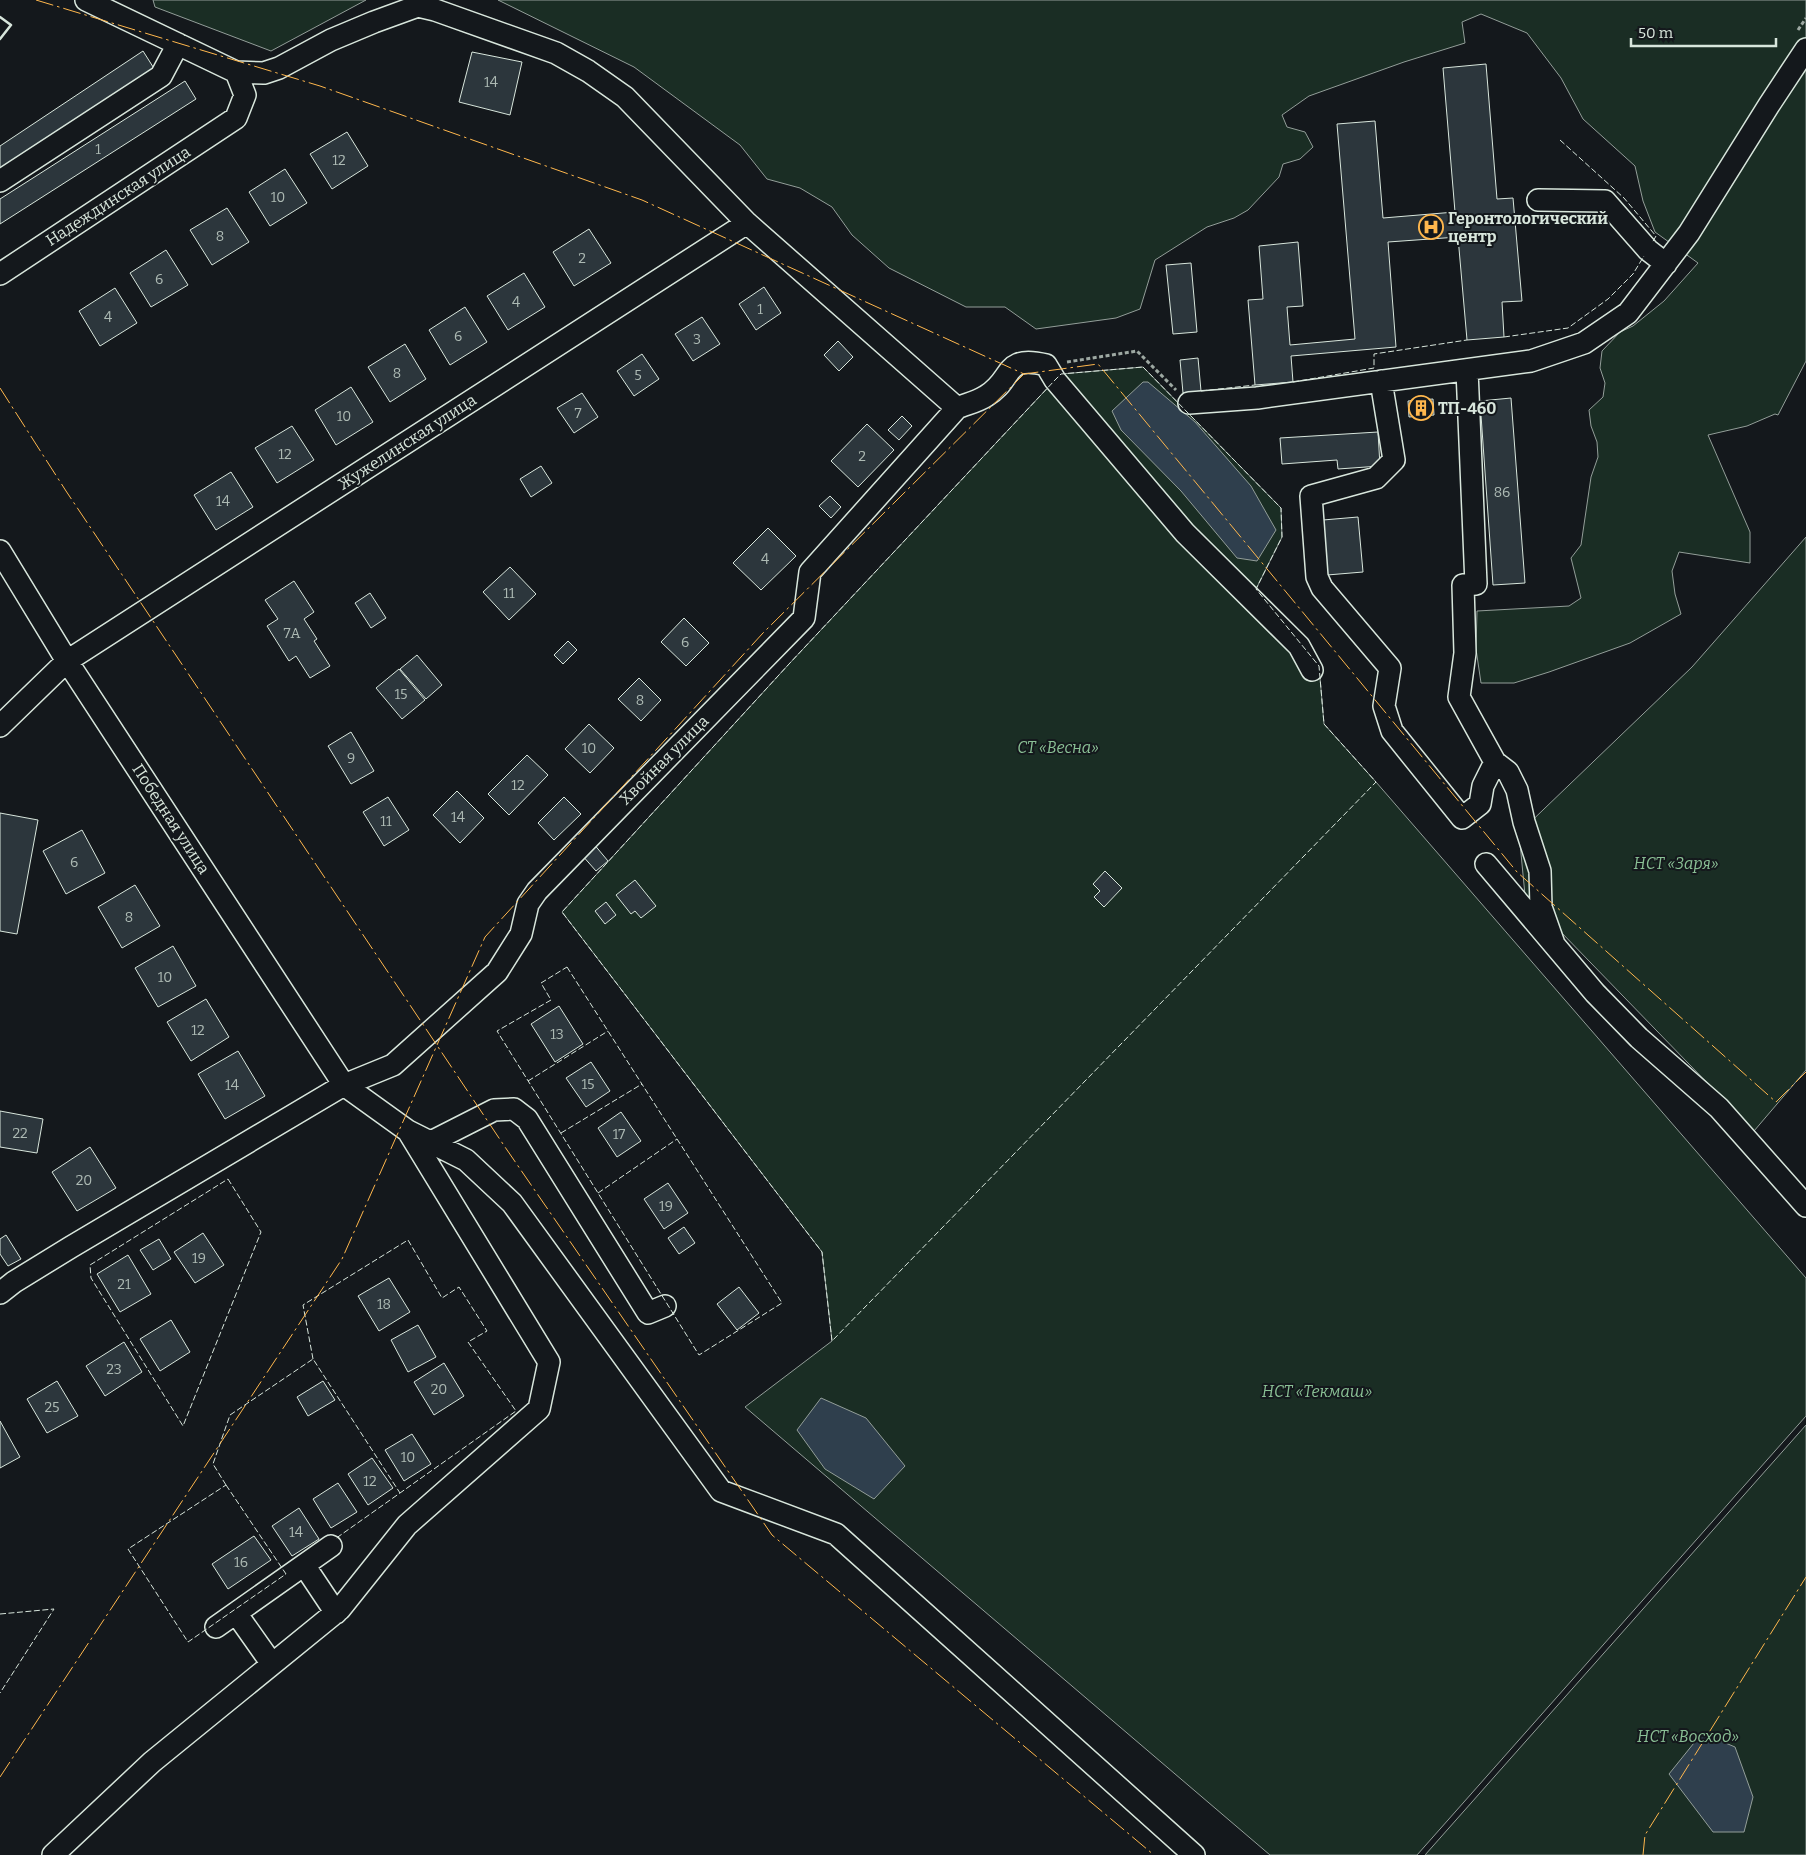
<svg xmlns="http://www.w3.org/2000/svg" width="1806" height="1855" font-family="Bitter,serif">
<rect width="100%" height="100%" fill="#14181c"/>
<path fill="#1a2d24" stroke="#939e99" d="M153 0H366L271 51 155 7Z
M498 0H1806V361L1778 415 1775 414 1747 426 1708 435 1750 532V563L1679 552 1672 571 1675 594 1681 614 1630 643 1549 672 1514 683H1481L1476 649 1477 611 1569 606 1581 598 1571 558 1581 545 1591 477 1598 457 1597 442 1591 426 1589 410 1603 397 1605 383 1600 368 1602 351 1620 332 1633 326 1664 301 1698 263 1655 232 1643 201 1635 166 1583 119 1561 78 1527 33 1481 14 1462 22 1465 43 1404 62 1309 96 1282 115 1287 127 1305 132 1313 147 1300 159 1283 164 1279 177 1248 210 1234 218 1207 227 1155 260 1140 309 1116 318 1036 329 1005 307H966L889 268 852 235 832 207 800 188 767 179 740 145 634 67Z
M1143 367 1281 508 1282 537 1256 589 1319 666 1324 724 1376 782 1806 1278V1416L1417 1855H1270L745 1407 832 1341 822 1252 562 912 789 664 1055 380 1061 374Z
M1806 537V1070L1754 1131 1525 895 1519 833 1692 667Z
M1806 1425V1855H1425Z"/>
<path fill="#2f3f4d" stroke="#939e99" d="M1143 382H1148L1195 422 1251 486 1276 530 1257 561 1237 558 1181 491 1121 430 1112 411Z
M821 1398 866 1418 905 1466 874 1499 825 1469 797 1430Z
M1702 1733 1735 1747 1753 1797 1744 1832H1713L1669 1774Z"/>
<path fill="#2c363c" stroke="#d8e6dc" d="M143 51 155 70 0 172V146Z
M472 52 522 62 510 115 459 102Z
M1486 64 1497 199 1513 198 1522 301 1502 302 1504 337 1467 340 1458 237 1388 242 1396 347 1291 356 1293 382 1255 385 1248 300 1263 299 1259 246 1298 242 1303 306 1287 307 1290 345 1355 339 1337 124 1375 121 1383 218 1455 212 1443 68Z
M185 81 196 99 0 224V199Z
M347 132 368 166 332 189 310 154Z
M285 169 307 203 270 226 249 192Z
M227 208 249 242 212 265 190 230Z
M589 229 611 263 574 286 553 252Z
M166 250 188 285 151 307 130 273Z
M1191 263 1197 332 1173 334 1166 265Z
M524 273 545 307 508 330 487 296Z
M764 287 781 313 756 330 739 304Z
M115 288 137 323 100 346 79 311Z
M465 307 487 342 450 365 429 330Z
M702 317 720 344 693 361 675 334Z
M838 341 853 357 839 371 824 355Z
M405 344 426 379 390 402 368 367Z
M642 354 659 379 634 396 617 371Z
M1198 358 1201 391 1183 393 1180 360Z
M351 387 373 422 336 445 315 410Z
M582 393 598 417 574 433 557 408Z
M1511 398 1525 583 1493 585 1480 401Z
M1433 399 1434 415 1409 417 1408 401Z
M902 416 912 426 899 440 888 430Z
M867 424 894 450 858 487 831 461Z
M292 426 314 460 277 483 255 448Z
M1378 432 1380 466 1338 469 1337 460 1282 464 1280 438Z
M541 466 552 483 531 497 520 479Z
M231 472 253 507 216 530 194 495Z
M830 496 841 507 831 518 819 506Z
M1358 517 1363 572 1327 575 1323 520Z
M768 528 796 556 761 590 733 563Z
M510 567 536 594 509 620 483 592Z
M294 581 314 612 304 619 317 639 314 641 330 666 310 678 296 656 289 661 267 626 278 619 265 600Z
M370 593 386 618 371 628 355 603Z
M684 618 709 643 686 666 661 642Z
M568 641 577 650 563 664 554 655Z
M417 655 442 685 426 699 400 669Z
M399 669 425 700 402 719 376 688Z
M639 678 661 700 641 721 618 699Z
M589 724 614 748 590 773 565 749Z
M351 732 374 771 351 784 328 746Z
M527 755 548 775 509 815 488 794Z
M457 791 484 818 460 843 433 815Z
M388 797 409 830 384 846 363 812Z
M564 797 581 814 554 840 538 823Z
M0 813 38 820 17 934 0 931Z
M82 830 105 873 66 894 43 851Z
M593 843 608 861 596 871 581 854Z
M1105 871 1122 888 1104 907 1094 897 1100 891 1093 884Z
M635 880 656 906 641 918 635 911 631 914 616 895Z
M135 885 160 926 122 948 98 907Z
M606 902 616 915 605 924 595 911Z
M173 946 196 986 158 1007 135 968Z
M206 999 229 1037 191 1061 167 1022Z
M559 1006 583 1044 555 1062 531 1024Z
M238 1051 265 1096 225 1119 198 1074Z
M591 1062 610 1091 586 1107 566 1078Z
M0 1111 43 1119 37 1153 0 1147Z
M621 1112 641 1141 617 1157 598 1128Z
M90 1147 116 1188 77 1211 52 1172Z
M668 1183 688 1213 664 1229 644 1199Z
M684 1227 695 1243 679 1254 668 1238Z
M203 1233 224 1265 195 1283 174 1252Z
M6 1235 21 1259 8 1266 0 1254V1239Z
M159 1239 171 1259 153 1270 140 1250Z
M128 1255 151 1294 120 1312 97 1274Z
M389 1278 410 1312 379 1331 358 1296Z
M739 1287 759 1313 737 1330 717 1304Z
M171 1320 190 1352 160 1371 140 1339Z
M418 1325 436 1357 408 1372 391 1340Z
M124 1342 142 1372 105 1396 86 1366Z
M444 1363 464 1396 434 1415 414 1382Z
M57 1381 78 1416 47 1433 27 1399Z
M323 1381 335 1400 308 1416 297 1397Z
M0 1421 20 1457 0 1468Z
M412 1434 431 1464 404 1481 385 1450Z
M372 1458 393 1488 368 1505 348 1474Z
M338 1483 357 1512 331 1528 313 1499Z
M299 1508 319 1539 292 1556 272 1526Z
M254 1536 271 1560 228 1589 212 1564Z"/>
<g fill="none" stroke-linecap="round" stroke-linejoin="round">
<defs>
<path id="minor" d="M236 72 264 73 279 68 331 40 374 22 418 6 435 10 556 53 588 71 625 97 747 223 957 408
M0 181 161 76 178 44
M1538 200 1605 201 1648 250 1666 264
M0 274 236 118 245 95 236 72 86 0
M1467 370 1476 584 1463 585 1465 653 1459 697 1495 762
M1381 381 1394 460 1376 478 1311 496 1317 577 1322 588 1390 668 1384 706 1392 731 1462 818 1480 804 1483 786 1495 762 1508 772 1517 790 1524 822 1540 871 1541 907 1554 944
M1189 403 1257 398 1531 361 1584 343 1628 313 1689 233 1769 105 1806 49
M0 551 67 661 344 1085 408 1131 549 1362 539 1409 407 1525 340 1609 152 1762 53 1855
M0 726 67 661 747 223
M1486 864 1595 993 1639 1038 1719 1108 1806 1206
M408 1131 466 1160 512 1203 721 1491 836 1534 1194 1855
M431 1142 494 1110 514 1109 527 1119 648 1313 665 1306
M0 1293 14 1282 71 1247 344 1085 393 1065 497 972 521 934 528 904 537 891 804 618 810 572 957 408C966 404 977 402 986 396 1014 380 1002 354 1046 365L1055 380 1185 533 1299 646 1312 670
M304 1565 336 1613
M236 1613 272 1664
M216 1627 331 1546"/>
</defs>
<use href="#minor" stroke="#d8e6dc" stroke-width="24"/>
<path stroke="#9da8a2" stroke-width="3" stroke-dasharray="4 2.5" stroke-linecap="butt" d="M1798 30 1806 18
M1067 362 1137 351 1176 390"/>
<use href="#minor" stroke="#14181c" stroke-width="21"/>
<path stroke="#d8e6dc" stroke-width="1" stroke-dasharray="6 2.5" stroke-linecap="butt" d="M1560 140 1624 198 1656 236 1652 243
M1504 337 1568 328 1608 299 1633 274 1644 256
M1143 367 1281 508 1282 537 1256 589 1319 666 1324 724 1376 782 832 1341 822 1252 562 912 789 664 1055 380 1061 374Z
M1293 382 1374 368V354L1467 340
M1201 391 1255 385
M567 967 782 1303 699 1355 497 1031 551 1000 541 983Z
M528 1081 608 1031
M561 1133 642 1084
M228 1179 261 1232 183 1426 91 1278 90 1265Z
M598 1193 677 1139
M313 1359 303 1305 408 1240 442 1298 459 1287 487 1331 468 1342 516 1411 400 1493
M226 1485 213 1464 230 1415 313 1359 400 1493 335 1539
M226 1485 286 1574 188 1642 128 1549Z
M0 1614 54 1609 0 1693"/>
<path stroke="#d8e6dc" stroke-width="2.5" d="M0 17 11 25 0 39"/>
<path stroke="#ffb74d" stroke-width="1" stroke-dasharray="18 4 2.5 4" stroke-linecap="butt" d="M36 0 320 86 642 200 1024 374 1098 364 1517 872 1776 1102 1806 1072
M0 388 66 491 505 1147 772 1535 1154 1855
M0 1777 342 1259 485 937 763 633 1024 374
M1643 1855 1645 1835 1806 1577"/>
</g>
<defs>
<symbol id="hospital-ring" viewBox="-11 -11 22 22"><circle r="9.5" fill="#14181c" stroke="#ffb74d" stroke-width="1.5"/><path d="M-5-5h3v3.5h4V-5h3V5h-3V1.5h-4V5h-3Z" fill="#ffb74d"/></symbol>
<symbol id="building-ring" viewBox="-11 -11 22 22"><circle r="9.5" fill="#14181c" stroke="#ffb74d" stroke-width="1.5"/><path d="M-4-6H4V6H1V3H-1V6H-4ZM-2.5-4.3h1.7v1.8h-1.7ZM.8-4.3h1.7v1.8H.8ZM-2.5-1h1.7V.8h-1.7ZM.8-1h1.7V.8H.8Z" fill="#ffb74d"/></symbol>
</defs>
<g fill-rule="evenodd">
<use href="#hospital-ring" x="1417" y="213" width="28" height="28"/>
<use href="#building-ring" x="1407" y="394" width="28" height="28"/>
</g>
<g text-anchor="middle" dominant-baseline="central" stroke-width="4" stroke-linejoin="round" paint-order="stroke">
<g font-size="14" fill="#adbab4">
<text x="491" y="82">14</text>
<text x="98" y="149">1</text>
<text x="339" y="160">12</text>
<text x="278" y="197">10</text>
<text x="220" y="236">8</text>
<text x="582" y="258">2</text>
<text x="159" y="279">6</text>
<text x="516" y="302">4</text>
<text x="760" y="309">1</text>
<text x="108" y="317">4</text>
<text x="458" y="336">6</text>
<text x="697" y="339">3</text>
<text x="397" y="373">8</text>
<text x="638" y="375">5</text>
<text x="578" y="413">7</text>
<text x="344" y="416">10</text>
<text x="285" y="454">12</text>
<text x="862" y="456">2</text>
<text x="1502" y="492">86</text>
<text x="223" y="501">14</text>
<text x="765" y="559">4</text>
<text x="509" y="593">11</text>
<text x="292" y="633">7А</text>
<text x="685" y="642">6</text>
<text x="401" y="694">15</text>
<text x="640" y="700">8</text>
<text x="589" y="748">10</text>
<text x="351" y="758">9</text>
<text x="518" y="785">12</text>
<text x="458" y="817">14</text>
<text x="386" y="821">11</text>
<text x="74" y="862">6</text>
<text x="129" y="917">8</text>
<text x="165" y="977">10</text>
<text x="198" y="1030">12</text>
<text x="557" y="1034">13</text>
<text x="588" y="1084">15</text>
<text x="232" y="1085">14</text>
<text x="20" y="1133">22</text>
<text x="619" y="1134">17</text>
<text x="84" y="1180">20</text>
<text x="666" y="1206">19</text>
<text x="199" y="1258">19</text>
<text x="124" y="1284">21</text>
<text x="384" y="1304">18</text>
<text x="114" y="1369">23</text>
<text x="439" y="1389">20</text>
<text x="52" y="1407">25</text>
<text x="408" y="1457">10</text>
<text x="370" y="1481">12</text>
<text x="296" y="1532">14</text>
<text x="241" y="1562">16</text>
</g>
<g font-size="16" fill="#d8e6dc" stroke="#14181c">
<text transform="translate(118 196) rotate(-33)">Надеждинская улица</text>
<text transform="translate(407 442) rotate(-33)">Жужелинская улица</text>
<text transform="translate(664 760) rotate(-45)">Хвойная улица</text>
<text transform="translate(171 819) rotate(57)">Победная улица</text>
</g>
<g font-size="16" font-weight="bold" fill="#d8e6dc" stroke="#14181c" text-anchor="start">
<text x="1448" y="218">Геронтологический<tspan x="1448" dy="18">центр</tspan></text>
<text x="1438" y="408">ТП-460</text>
</g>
<g font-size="16" font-style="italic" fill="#8ac095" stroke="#14181c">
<text x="1058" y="747">СТ «Весна»</text>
<text x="1676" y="863">НСТ «Заря»</text>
<text x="1317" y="1391">НСТ «Текмаш»</text>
<text x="1688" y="1736">НСТ «Восход»</text>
</g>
</g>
<path d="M1631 38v8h145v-8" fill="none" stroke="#d8e6dc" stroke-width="2.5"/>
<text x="1638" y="38" font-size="15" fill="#d8e6dc" stroke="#14181c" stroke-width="4" paint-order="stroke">50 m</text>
</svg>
